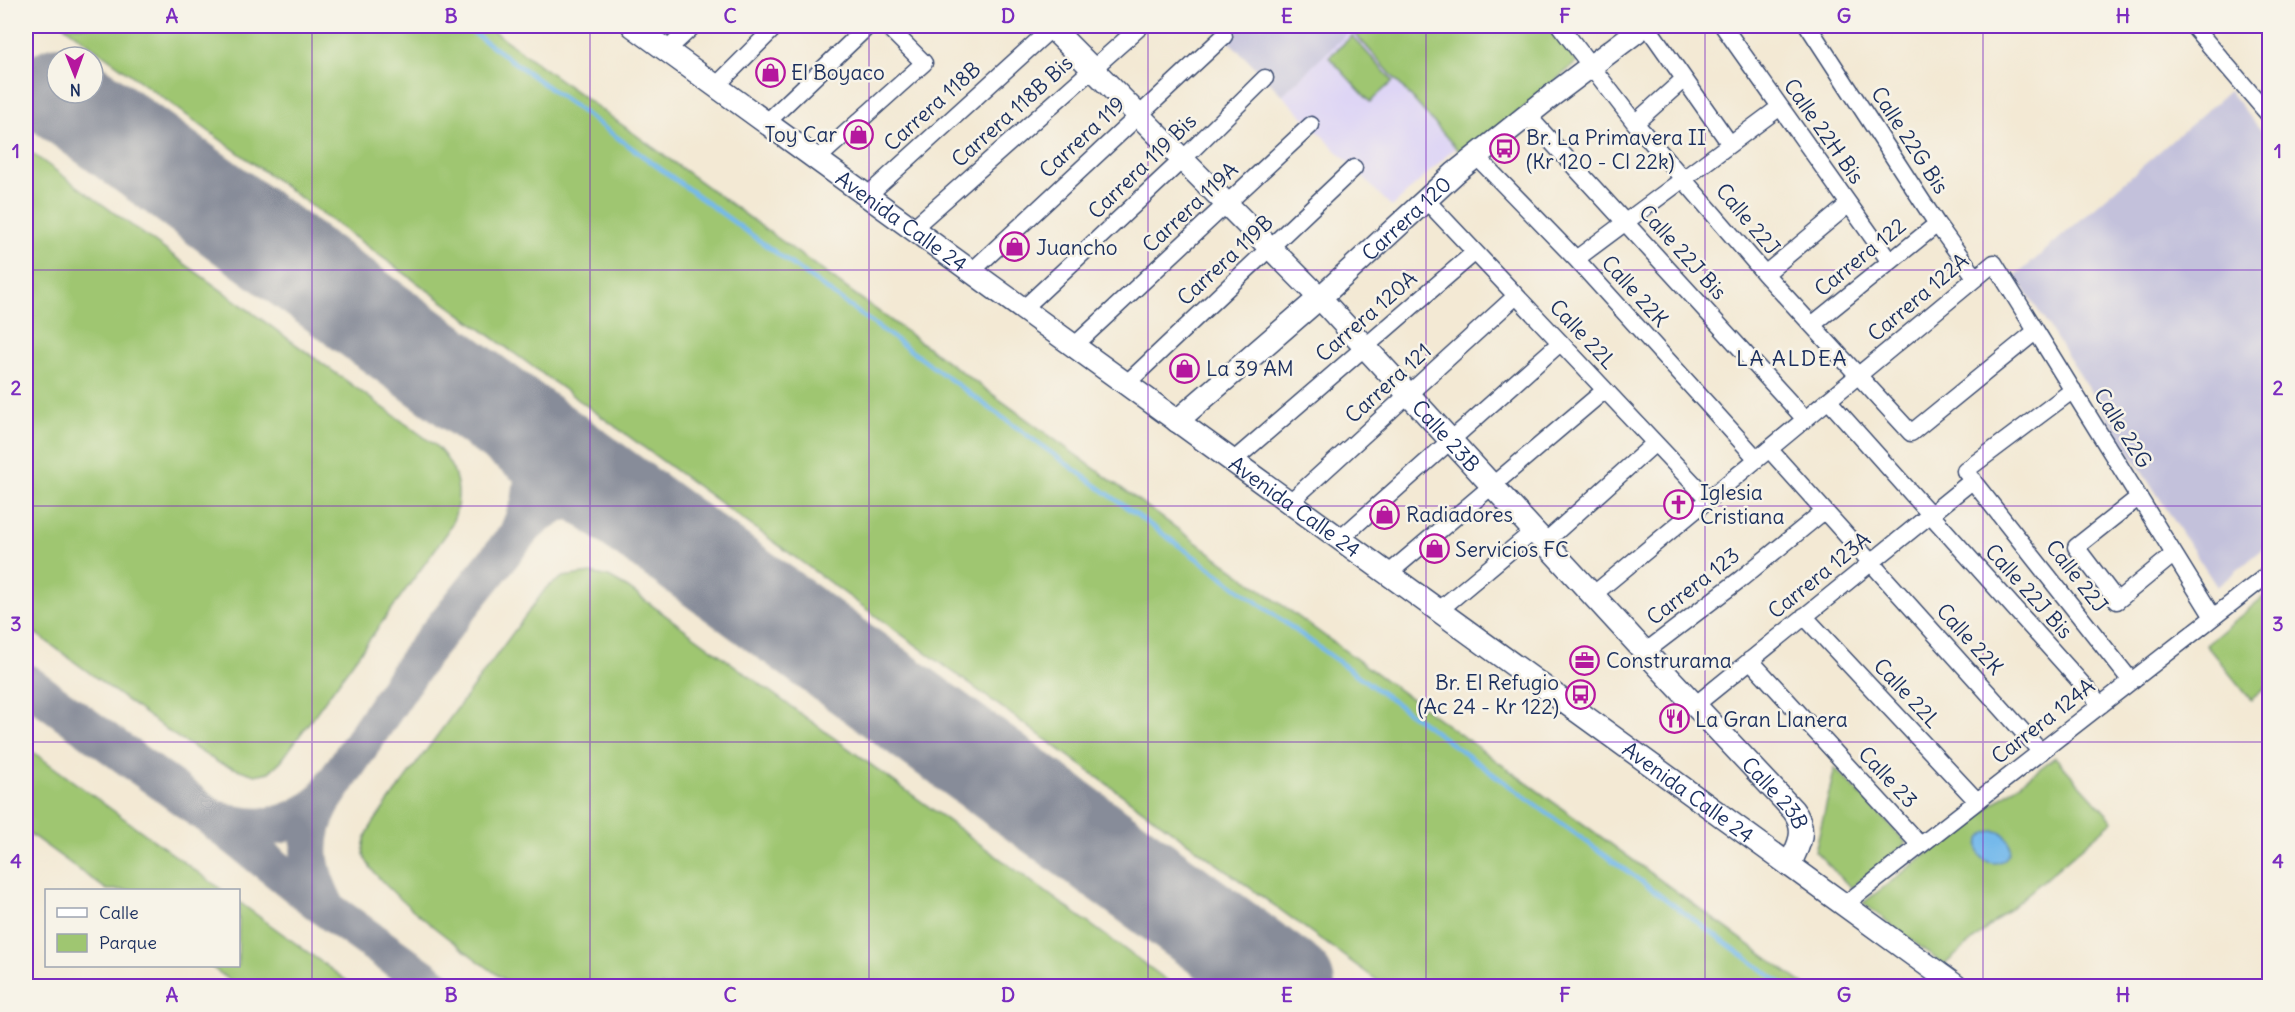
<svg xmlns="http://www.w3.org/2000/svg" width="2295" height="1012" font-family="Delius,sans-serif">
<rect width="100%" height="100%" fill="#f7f3e8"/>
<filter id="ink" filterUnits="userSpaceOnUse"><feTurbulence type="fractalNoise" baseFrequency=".0167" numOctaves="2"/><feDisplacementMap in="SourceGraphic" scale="12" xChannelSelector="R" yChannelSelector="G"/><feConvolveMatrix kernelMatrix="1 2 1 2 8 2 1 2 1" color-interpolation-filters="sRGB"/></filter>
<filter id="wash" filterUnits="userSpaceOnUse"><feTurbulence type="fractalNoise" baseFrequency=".008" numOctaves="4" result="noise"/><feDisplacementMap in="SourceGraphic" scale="24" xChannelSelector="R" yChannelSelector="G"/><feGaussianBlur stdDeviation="1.35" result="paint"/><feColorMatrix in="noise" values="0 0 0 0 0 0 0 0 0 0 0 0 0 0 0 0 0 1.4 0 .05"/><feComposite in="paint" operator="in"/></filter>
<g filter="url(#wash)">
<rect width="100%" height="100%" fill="#f3e9d4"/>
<path fill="#ded5f5" d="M1351 29 1456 147 1392 207 1282 95Z"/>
<path fill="#c3c1db" d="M1214 26H1355L1282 95Z
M2229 91 2269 140 2270 543 2217 587 2016 276Z"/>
<path fill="#9fc671" stroke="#5d7a68" stroke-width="1.5" d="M64 26H486L1806 986H1385Z
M1355 26H1549L1577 62 1465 158 1351 29Z
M1352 36 1393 81 1370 102 1329 57Z
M26 149 435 445C461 470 465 502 447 533L281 761 269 772 255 775 219 763 175 736 26 626Z
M591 573 609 577 628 588 1175 986H513C485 966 368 884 364 854 361 835 376 820 386 805L546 588 563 577Z
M2269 592V685L2251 700 2206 645Z
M26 747 222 890H107L26 831Z
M2055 757 2113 821 1944 965 1863 903Z
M1835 768 1907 843 1851 888 1815 851Z
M239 902 354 986H238L210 966H238Z"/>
<path fill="#74b9eb" stroke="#4874a4" stroke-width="1.5" d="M1978 847a16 16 0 1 1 32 0a16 16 0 1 1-32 0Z"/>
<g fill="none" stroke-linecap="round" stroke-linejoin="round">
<path stroke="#74b9eb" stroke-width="4.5" d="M464 26 1785 986"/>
<path stroke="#878c99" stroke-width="38" d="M517 535C538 509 569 493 603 497 612 498 622 504 630 507
M26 683 212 818 328 910 434 986
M322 802C302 841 307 870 327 908
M212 818C254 832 287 831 322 802L422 654 517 535 530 504 533 479 531 464 526 443 502 415"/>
<path stroke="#878c99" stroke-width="94" d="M61 93 1288 986"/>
</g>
</g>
<g filter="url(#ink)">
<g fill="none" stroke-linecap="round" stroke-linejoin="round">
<defs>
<path id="street" d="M1560 26 1635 123 1765 274 1911 433 2036 331
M1647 26 1730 144
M1723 26 1890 262
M1808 26 1937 224 1976 278
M2193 26 2270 116
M667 50 693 26
M716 86 776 26
M1527 115 1805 419
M766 123 868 26
M1635 123 1684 79
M1476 156 1576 259 1757 459
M817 159 924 63 887 26
M867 196 1054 26
M1426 200 1708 499
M912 229 1141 26
M1576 259 1780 107
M971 272 1224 36
M1765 274 1849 204
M1023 309 1183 159 1265 78
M1812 325 1937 224
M1074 346 1311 125
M1126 384 1354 168
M2073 390 1965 471 2131 681
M1828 400 2101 705
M1769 449 2041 752
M1233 461 1475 252
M2139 497 2076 547 2117 601 2174 554
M1289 503 1516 296
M1340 539 1560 343
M1545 542 1655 443
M1388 574 1605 390
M1594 594 1994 263 2213 617
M1438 611 1535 530
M1804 616 1977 801
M1645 652 1742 578 1824 511
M1750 660 1920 845
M1694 706 1973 480
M1844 905 2270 573"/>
<g id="secondary">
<path id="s1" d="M633 26 1956 986"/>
<path id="s2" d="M1050 26 1320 298 1645 652 1793 810C1808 829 1799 846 1789 865"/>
<path id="s3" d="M1177 421 1324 294 1455 173 1554 94 1644 26"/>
</g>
</defs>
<use href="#street" stroke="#3b4b70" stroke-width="19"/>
<use href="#secondary" stroke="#3b4b70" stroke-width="25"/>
<use href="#street" stroke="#fff" stroke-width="16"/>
<use href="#secondary" stroke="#fff" stroke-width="22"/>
</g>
</g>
<path fill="none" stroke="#7b2cbf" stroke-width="1.5" stroke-opacity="0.55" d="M312 26V986M590 26V986M869 26V986M1148 26V986M1426 26V986M1705 26V986M1983 26V986M26 270H2270M26 506H2270M26 742H2270"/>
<defs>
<symbol id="shop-ring" viewBox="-11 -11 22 22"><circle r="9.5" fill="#f7f3e8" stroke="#b5179e" stroke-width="1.5"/><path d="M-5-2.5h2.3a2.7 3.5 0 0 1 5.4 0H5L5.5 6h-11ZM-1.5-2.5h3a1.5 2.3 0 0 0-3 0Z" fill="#b5179e"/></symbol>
<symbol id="bus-ring" viewBox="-11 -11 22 22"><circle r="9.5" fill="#f7f3e8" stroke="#b5179e" stroke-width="1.5"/><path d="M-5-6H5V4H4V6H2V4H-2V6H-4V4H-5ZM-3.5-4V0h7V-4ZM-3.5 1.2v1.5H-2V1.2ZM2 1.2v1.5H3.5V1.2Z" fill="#b5179e"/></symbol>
<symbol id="church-ring" viewBox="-11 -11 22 22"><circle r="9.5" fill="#f7f3e8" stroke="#b5179e" stroke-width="1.5"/><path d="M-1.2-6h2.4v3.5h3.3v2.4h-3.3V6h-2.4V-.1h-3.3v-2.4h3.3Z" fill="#b5179e"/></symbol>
<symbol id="office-ring" viewBox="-11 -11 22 22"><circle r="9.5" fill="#f7f3e8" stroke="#b5179e" stroke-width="1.5"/><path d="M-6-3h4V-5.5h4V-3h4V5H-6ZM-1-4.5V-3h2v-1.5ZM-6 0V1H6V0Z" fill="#b5179e"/></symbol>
<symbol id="restaurant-ring" viewBox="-11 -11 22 22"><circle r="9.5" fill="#f7f3e8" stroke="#b5179e" stroke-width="1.5"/><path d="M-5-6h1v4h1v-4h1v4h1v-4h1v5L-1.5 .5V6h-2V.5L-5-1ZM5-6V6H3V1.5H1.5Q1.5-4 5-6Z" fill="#b5179e"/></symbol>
</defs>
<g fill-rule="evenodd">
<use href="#shop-ring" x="754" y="56" width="33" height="33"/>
<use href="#shop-ring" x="842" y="118" width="33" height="33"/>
<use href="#bus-ring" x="1488" y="132" width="33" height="33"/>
<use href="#shop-ring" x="998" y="230" width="33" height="33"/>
<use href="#shop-ring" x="1168" y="352" width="33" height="33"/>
<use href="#church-ring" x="1662" y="488" width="33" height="33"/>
<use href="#shop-ring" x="1368" y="498" width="33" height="33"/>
<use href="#shop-ring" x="1418" y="532" width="33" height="33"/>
<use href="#office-ring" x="1568" y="644" width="33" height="33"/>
<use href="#bus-ring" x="1564" y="678" width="33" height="33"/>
<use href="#restaurant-ring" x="1658" y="702" width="33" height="33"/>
</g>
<g text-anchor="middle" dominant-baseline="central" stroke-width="5" stroke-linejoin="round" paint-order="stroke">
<g font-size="21" fill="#1b2f5e" stroke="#f7f3e8" text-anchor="start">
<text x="791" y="72">El Boyaco</text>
<text x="837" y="134" text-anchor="end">Toy Car</text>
<text x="1526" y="137">Br. La Primavera II<tspan x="1526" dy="24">(Kr 120 - Cl 22k)</tspan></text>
<text x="1036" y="247">Juancho</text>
<text x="1206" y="368">La 39 AM</text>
<text x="1700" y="492">Iglesia<tspan x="1700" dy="24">Cristiana</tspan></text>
<text x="1406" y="514">Radiadores</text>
<text x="1455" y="549">Servicios FC</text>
<text x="1606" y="660">Construrama</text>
<text x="1559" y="682" text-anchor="end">Br. El Refugio<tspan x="1559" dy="24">(Ac 24 - Kr 122)</tspan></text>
<text x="1695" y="719">La Gran Llanera</text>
</g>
<g font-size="21" fill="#1b2f5e" stroke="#f7f3e8">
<text transform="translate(932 106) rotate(-42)">Carrera 118B</text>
<text transform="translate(1012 111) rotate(-42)">Carrera 118B Bis</text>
<text transform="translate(1824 131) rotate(55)">Calle 22H Bis</text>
<text transform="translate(1082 137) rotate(-43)">Carrera 119</text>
<text transform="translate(1910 140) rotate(57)">Calle 22G Bis</text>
<text transform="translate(1142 166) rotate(-44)">Carrera 119 Bis</text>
<text transform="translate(1190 207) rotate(-43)">Carrera 119A</text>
<text stroke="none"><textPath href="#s3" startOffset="306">Carrera 120</textPath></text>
<text transform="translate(1748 219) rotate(50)">Calle 22J</text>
<text stroke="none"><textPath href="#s1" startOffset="332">Avenida Calle 24</textPath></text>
<text transform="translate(1683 252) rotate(48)">Calle 22J Bis</text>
<text transform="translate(1860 257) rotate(-39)">Carrera 122</text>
<text transform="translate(1225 260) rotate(-43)">Carrera 119B</text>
<text transform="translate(1635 291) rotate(48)">Calle 22K</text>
<text transform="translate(1918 297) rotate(-40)">Carrera 122A</text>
<text transform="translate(1366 316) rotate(-41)">Carrera 120A</text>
<text transform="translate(1583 334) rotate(47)">Calle 22L</text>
<text transform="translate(1388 383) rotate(-42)">Carrera 121</text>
<text transform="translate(2123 428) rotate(58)">Calle 22G</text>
<text stroke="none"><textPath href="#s2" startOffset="570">Calle 23B</textPath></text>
<text stroke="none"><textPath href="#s1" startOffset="818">Avenida Calle 24</textPath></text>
<text transform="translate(1819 575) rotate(-39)">Carrera 123A</text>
<text transform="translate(2077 576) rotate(52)">Calle 22J</text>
<text transform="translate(1693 586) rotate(-38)">Carrera 123</text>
<text transform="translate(2029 591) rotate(48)">Calle 22J Bis</text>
<text transform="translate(1970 639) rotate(48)">Calle 22K</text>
<text transform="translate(1907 693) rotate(47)">Calle 22L</text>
<text transform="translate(2043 721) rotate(-38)">Carrera 124A</text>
<text transform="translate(1888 777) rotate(47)">Calle 23</text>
<text stroke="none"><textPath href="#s1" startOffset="1304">Avenida Calle 24</textPath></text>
<text stroke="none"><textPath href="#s2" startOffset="1056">Calle 23B</textPath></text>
</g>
<g font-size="22" letter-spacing="1.5" fill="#1b2f5e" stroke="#f7f3e8">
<text x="1792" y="358">LA ALDEA</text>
</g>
</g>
<rect width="2295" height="1012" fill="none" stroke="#f7f3e8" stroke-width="66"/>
<rect x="45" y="889" width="195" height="78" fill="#f7f3e8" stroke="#9fa5b1" stroke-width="1.5"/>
<rect x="57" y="908" width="30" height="9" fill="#ffffff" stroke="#9fa5b1" stroke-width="1.5"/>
<text x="99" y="919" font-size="18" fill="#1b2f5e">Calle</text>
<rect x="57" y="934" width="30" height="18" fill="#9fc671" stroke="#9fa5b1" stroke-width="1.5"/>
<text x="99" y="949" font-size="18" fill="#1b2f5e">Parque</text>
<g transform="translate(75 75) rotate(179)"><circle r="28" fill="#f7f3e8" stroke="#9fa5b1" stroke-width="1.5"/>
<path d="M0-4.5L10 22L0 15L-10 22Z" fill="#b5179e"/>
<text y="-9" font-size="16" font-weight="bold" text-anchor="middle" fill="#1b2f5e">N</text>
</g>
<rect x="33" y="33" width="2229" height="946" fill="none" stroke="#7b2cbf" stroke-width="2"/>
<g font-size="20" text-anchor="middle" font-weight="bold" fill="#7b2cbf">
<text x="172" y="23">A</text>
<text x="451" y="23">B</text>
<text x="730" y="23">C</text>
<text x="1008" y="23">D</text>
<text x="1287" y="23">E</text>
<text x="1565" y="23">F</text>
<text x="1844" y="23">G</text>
<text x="2123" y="23">H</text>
<text x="16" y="158">1</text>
<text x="2278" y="158">1</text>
<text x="16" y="395">2</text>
<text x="2278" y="395">2</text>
<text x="16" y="631">3</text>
<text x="2278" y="631">3</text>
<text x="16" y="868">4</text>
<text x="2278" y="868">4</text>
<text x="172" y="1002">A</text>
<text x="451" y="1002">B</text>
<text x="730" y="1002">C</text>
<text x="1008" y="1002">D</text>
<text x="1287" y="1002">E</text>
<text x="1565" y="1002">F</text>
<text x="1844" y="1002">G</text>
<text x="2123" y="1002">H</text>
</g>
</svg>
